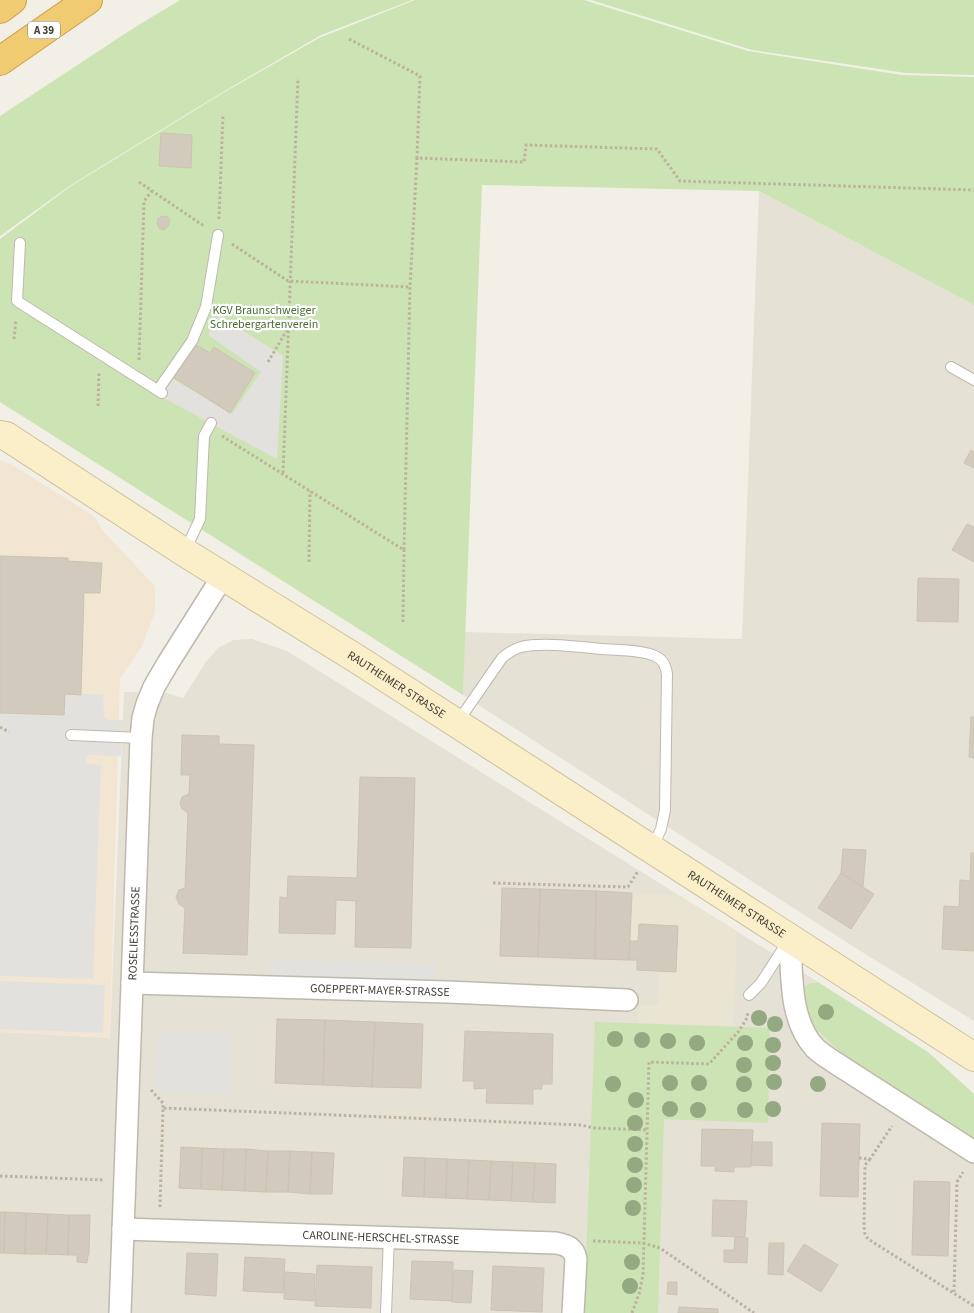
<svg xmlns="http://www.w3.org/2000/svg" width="974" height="1313" font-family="'Source Sans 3',sans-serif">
<rect width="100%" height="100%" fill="#f2efe7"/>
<path fill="#e5e1d5" d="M759 191 974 305V1021L854 947 463 695 465 632 742 639Z
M252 639 287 651 818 982 811 983 813 1026 843 1055 974 1140V1313H0V1032L110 1038 124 692 167 693 183 698 206 662 218 648 234 640Z"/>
<path fill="#f2e6d3" d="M0 460 11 464 95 517 102 530 155 586V612L142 646 120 679 110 1038 0 1032Z"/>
<path fill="#eae4d2" d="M632 893 678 895 737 931 733 1026 637 1023 638 1005H658L659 971 637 970V960H629Z"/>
<path fill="#cce3b3" d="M180 0H412L321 35 223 92 71 185 0 236V116L129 31Z
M415 0H584L748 51 902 75 974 77V305L759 191 482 185 463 695 0 402V239L71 186 223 93 319 38Z
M591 0H974V75L906 73 752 50Z
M818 982 928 1052 974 1094V1140L843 1055 813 1026 802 1002 803 989 807 985 811 983Z
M595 1022 770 1028 768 1123 664 1119 658 1313H584Z"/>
<path fill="#e3e1de" d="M219 315 283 356 277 459 160 396 173 379 232 414 261 372 208 335Z
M65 694H103L104 717 108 720H123L121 756 88 755 86 759 87 764 101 765 93 979 0 976V713L64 715Z
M271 960 435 965V985L270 979Z
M0 981 105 985 103 1033 0 1029Z
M159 1031 233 1034 230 1094 156 1091Z"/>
<path fill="#d2cbbd" stroke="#ccc3b1" d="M161 133 192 135 191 168 159 166Z
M162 216 168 217 170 220 168 226 164 230 159 228 157 223 158 219Z
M195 344 210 353 214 347 255 373 230 413 173 377Z
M971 450 974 452V468L964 463Z
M967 524 974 527V562L952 550Z
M0 556 68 558V561L102 563 100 593H84L81 695 65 694 64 715 0 713Z
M918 578 959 579 958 622 917 621Z
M971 717H974V758L969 757Z
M182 735 219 736V744L254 745 247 955 183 953 185 908 179 904 176 897 179 890 185 888 188 813 182 809 180 803 182 797 189 794 190 775H181Z
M360 777 415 778 411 948 355 947 356 901 336 900 335 934 279 933 280 897 287 898 288 876 357 878Z
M843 849 866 850 863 887 841 873Z
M971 853H974V951L942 949 944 906 959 907 960 880 970 881Z
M841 873 874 894 851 929 818 908Z
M502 888 540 889 538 957 500 956Z
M540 889 596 891 595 959 538 957Z
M596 891 632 893 629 960 595 959Z
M639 924 678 926 676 972 637 970V960H629L630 941H638Z
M277 1019 325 1020 323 1085 275 1083Z
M325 1020 375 1022 372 1087 323 1085Z
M375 1022 423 1024 421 1088 372 1087Z
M465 1031 553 1034 552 1084H542V1089H533V1104L486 1103 487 1088 474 1089V1081H463Z
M822 1123 860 1124 858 1197 820 1196Z
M702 1129 753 1130 751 1167H734V1172L715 1171V1166H701Z
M752 1142H772V1166L751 1165Z
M181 1147 202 1148 201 1189 179 1188Z
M202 1148 224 1149 222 1190 201 1189Z
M224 1149H246L245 1191 222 1190Z
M246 1149 268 1151 266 1192 245 1191Z
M268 1151H290L288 1192H266Z
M290 1151 312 1152 310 1194 288 1192Z
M312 1152 334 1153 332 1194H310Z
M404 1157 425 1158 424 1197 402 1196Z
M425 1158 447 1159 446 1198 424 1197Z
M447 1159 469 1160 467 1199 446 1198Z
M469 1160 491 1161 489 1200 467 1199Z
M491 1161 513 1162 511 1201 489 1200Z
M513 1162 535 1163 533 1202 511 1201Z
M535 1163 556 1164 555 1203 533 1202Z
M914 1181 950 1182 948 1256 912 1255Z
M713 1200 747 1201 745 1237 712 1236Z
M0 1212H5L4 1253H0Z
M5 1212 26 1213 25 1254 4 1253Z
M26 1213 48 1214 46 1254H25Z
M48 1214 69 1215 68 1255 46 1254Z
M69 1215H90L89 1255H88L87 1263 77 1262V1255H68Z
M735 1237 748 1238 747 1263 724 1262V1250H734Z
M769 1243H784L783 1275 768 1274Z
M804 1244 838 1265 821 1292 787 1271Z
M187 1253 218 1254 216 1296 185 1294Z
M245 1257 285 1259 283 1293 243 1291Z
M412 1261 453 1262 452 1301 410 1299Z
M317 1265 372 1267 371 1308 315 1306Z
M493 1266 544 1268 542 1312 491 1310Z
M454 1270 473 1271 471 1303 452 1302Z
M285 1272 315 1274 314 1301 284 1299Z
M668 1282H677V1295L667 1294Z
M679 1307 718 1309V1313H678Z"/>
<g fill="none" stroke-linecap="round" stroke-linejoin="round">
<defs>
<path id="service" d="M20 243 17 301 162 393
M951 367 974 380
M158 390 192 341 206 307 218 235
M185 551 200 519 204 436 211 423
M457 723 502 658C508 653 513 649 521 647 543 642 579 647 602 649 616 650 643 650 655 656 663 659 666 667 667 674L665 810 661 829 652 848
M71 735 141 738
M749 995 761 983 786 944
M386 1313 389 1237"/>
<g id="minor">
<path d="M790 939C792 974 789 1020 815 1048 820 1053 828 1058 834 1062L974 1152"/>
<path id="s1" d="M132 983 448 992 627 1000"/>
<path id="s2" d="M123 1229 556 1243C567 1245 574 1248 576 1259L573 1313"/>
<path id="s3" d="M120 1313 141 738 143 718 147 704 154 687 168 663 223 576"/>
</g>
<g id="secondary">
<path id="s4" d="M0 435 6 436 184 552 357 659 974 1057"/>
</g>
<path id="motorway" d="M0 9 12 0
M0 61 88 0"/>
</defs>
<use href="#service" stroke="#bfb9ad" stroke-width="12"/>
<use href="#minor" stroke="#bfb9ad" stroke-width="24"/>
<use href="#secondary" stroke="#cec29a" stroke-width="30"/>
<use href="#motorway" stroke="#cfa043" stroke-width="30"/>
<path stroke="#bdb29d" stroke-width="3" stroke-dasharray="2.5 2.5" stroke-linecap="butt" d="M349 39 420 76 417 158
M139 182 204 226
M219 219 223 115
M232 244 288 281 410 287
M14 339 16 319
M139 360 144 201 152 191
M268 362 287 330
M98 406 99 372
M222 436 404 550 410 287 417 158 524 162 526 145 657 149 680 181 974 190
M283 473 298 78
M309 562 310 491
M403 622 404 550
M0 727 9 732
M493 883 628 887 638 871
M151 1090 163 1103V1108
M859 1158 870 1159 892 1126
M870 1159 865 1165 864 1227 865 1234 868 1239 974 1306
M0 1176 104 1180
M160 1207 163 1108 581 1125 594 1128 647 1130
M593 1241 643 1243 660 1248 754 1313
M954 1292 957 1182 963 1172
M632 1313 639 1294 643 1275 649 1062 709 1064 739 1031 747 1018 748 1011"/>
<use href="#service" stroke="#fff" stroke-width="10"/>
<use href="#minor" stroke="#fff" stroke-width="21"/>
<use href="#secondary" stroke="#faefc9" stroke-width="28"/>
<use href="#motorway" stroke="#f1cb72" stroke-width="28"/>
</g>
<g fill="#93a982">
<circle cx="826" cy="1012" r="8"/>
<circle cx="759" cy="1018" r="8"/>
<circle cx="775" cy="1024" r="8"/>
<circle cx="615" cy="1039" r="8"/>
<circle cx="642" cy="1040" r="8"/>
<circle cx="668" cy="1041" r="8"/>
<circle cx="697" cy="1043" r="8"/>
<circle cx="745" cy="1043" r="8"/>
<circle cx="773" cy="1045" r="8"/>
<circle cx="773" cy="1063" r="8"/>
<circle cx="744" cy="1065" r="8"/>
<circle cx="774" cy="1082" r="8"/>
<circle cx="670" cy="1083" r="8"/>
<circle cx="699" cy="1083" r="8"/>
<circle cx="613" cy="1084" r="8"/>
<circle cx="744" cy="1084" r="8"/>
<circle cx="818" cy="1084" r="8"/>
<circle cx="636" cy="1100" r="8"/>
<circle cx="670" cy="1109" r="8"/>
<circle cx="773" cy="1109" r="8"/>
<circle cx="698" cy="1110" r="8"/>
<circle cx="745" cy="1110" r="8"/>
<circle cx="635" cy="1123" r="8"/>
<circle cx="635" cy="1144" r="8"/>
<circle cx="635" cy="1165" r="8"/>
<circle cx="634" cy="1185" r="8"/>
<circle cx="633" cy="1208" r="8"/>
<circle cx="632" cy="1262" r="8"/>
<circle cx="630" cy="1286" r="8"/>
</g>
<g text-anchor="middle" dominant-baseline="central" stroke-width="4.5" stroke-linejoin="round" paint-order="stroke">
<rect fill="#fff" stroke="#7c7972" stroke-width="1" x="28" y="21.5" width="32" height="17" rx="4"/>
<g font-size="11" font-weight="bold" fill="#443f36">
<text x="44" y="30">A 39</text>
</g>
<g font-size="12" fill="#46702f" stroke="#fff">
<text x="264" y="310">KGV Braunschweiger<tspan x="264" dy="14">Schrebergartenverein</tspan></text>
</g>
<g font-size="12" fill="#443f36" stroke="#fff">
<text stroke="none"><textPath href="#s4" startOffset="469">RAUTHEIMER STRASSE</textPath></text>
<text stroke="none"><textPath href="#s4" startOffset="874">RAUTHEIMER STRASSE</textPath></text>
<text stroke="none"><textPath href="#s3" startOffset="380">ROSELIESSTRASSE</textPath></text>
<text stroke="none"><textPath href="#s1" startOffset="248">GOEPPERT-MAYER-STRASSE</textPath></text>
<text stroke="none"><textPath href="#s2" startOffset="258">CAROLINE-HERSCHEL-STRASSE</textPath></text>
</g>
</g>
</svg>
